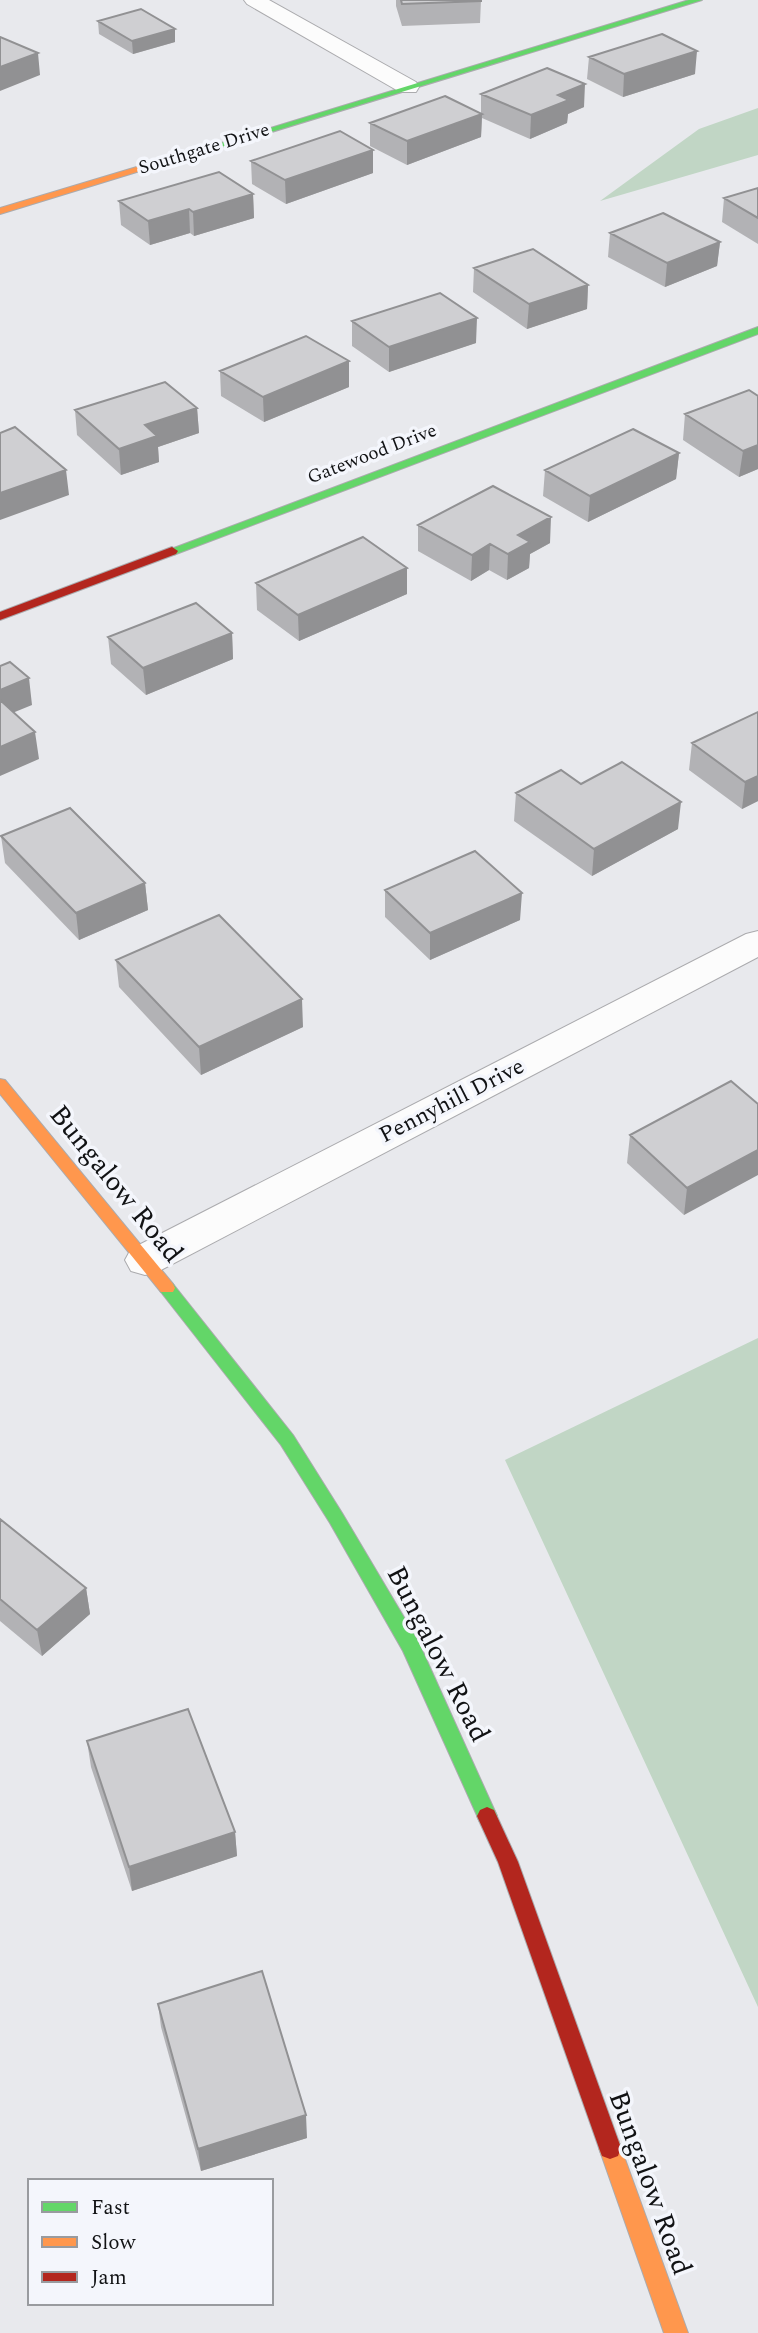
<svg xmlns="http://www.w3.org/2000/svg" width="758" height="2333" font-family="Spectral,serif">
<rect width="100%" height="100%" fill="#e8e9ed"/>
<path fill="#c1d6c5" d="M758 108V155L600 201 699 129Z
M758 1338V2007L505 1460Z"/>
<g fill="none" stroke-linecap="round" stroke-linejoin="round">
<defs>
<path id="street" d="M244 0H269L416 82 419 87 416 92H400L247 4Z
M758 931V957L159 1271 145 1275 131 1271 125 1260 131 1249 746 934Z"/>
<path id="fast" d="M689 0H702L216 149 208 147Z
M758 327V334L176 554 172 555 166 551Z
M167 1282 173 1284 293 1435 342 1513 418 1641 497 1816 494 1822 487 1825 480 1822 403 1651 330 1523 281 1445 161 1292 159 1288 161 1284Z"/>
<path id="slow" d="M210 145 218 147 0 214V208Z
M0 1079 5 1080 173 1284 175 1288 173 1292H161L0 1094Z
M610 2137 618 2140 621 2148 688 2333H664L599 2148 602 2140Z"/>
<path id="jam" d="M172 547 178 551 176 554 0 620V612Z
M487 1807 494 1810 518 1862 621 2148 618 2156 610 2159 602 2156 599 2148 498 1862 477 1816 480 1810Z"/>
</defs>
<use href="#street" stroke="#ababae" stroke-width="2"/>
<use href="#fast" stroke="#ababae" stroke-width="2"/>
<use href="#slow" stroke="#ababae" stroke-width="2"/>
<use href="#jam" stroke="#ababae" stroke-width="2"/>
<use href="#street" fill="#fcfcfc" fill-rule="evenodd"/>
<use href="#fast" fill="#63d668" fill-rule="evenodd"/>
<use href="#slow" fill="#ff974d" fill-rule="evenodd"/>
<use href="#jam" fill="#b3261e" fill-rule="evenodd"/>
</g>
<path fill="#b2b2b5" d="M396 0H481L480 23 402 26 396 6Z
M98 21 175 42 133 54 99 34Z
M589 57 695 74 623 97 587 79Z
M481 94 584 107 568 114 567 123 530 139 482 118 481 137 407 165 370 146V123L481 113Z
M373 150V173L286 204 252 184 251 161Z
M758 188V244L722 222 724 198Z
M253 194 254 218 194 236 190 233 150 245 121 225 119 201Z
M610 233 720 242 717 266 665 287 608 257Z
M474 268 588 285 587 309 527 329 473 292Z
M352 321 476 343 389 372 352 346Z
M220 371 349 387 264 422 221 396Z
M758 396V469L739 477 683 440 685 414Z
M197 408 199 433 158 447 159 462 121 475 77 435 75 410Z
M679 453 676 479 588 522 543 496 545 470Z
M418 525 550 543 530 554 529 568 507 580 489 570 471 581 418 551Z
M256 583 407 594 299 641 257 610Z
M232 633 233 659 146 695 111 664 108 637Z
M758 712V801L742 809 689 770 692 743Z
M581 784 678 829 592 876 514 821 516 793Z
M1 836 145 883 148 910 79 940 5 863Z
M385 890 520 920 430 960 385 917Z
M116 960 303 1027 201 1075 119 987Z
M731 1081 684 1215 627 1163 630 1135Z
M0 1519 86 1588 90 1614 42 1656 0 1621Z
M87 1741 235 1832 237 1856 132 1891 91 1767Z
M158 2004 307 2138 201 2171 161 2027Z"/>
<path fill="#919193" d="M175 29V42L133 54 132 41Z
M697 51 695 74 623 97 624 74Z
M38 53 40 75 0 91V67Z
M585 84 584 107 568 114 567 123 530 139 531 115 558 95Z
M482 114 481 137 407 165V141Z
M373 150V173L286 204 285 180Z
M253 194 254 218 194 236 193 212Z
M189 209 190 233 150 245 148 221Z
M720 242 717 266 665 287 667 263Z
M588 285 587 309 527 329 529 304Z
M477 318 476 343 389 372V347Z
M349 361V387L264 422 263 397Z
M197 408 199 433 158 447 159 462 121 475 119 449 145 425Z
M758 445V469L739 477 743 451Z
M679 453 676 479 588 522 590 496Z
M66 470 69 495 0 520V493Z
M551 517 550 543 530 554 529 568 507 580 508 554 518 535Z
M490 544 489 570 471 581 472 555Z
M407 568V594L299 641 298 615Z
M232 633 233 659 146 695 143 668Z
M29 678 32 705 0 718V690Z
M35 732 39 759 0 776V747Z
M758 776V801L742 809 745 782Z
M681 802 678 829 592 876 594 849Z
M145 883 148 910 79 940 76 913Z
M522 893 520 920 430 960V933Z
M302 999 303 1027 201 1075 199 1047Z
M758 1150V1175L684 1215 687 1188Z
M86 1588 90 1614 42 1656 37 1630Z
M235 1832 237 1856 132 1891 129 1867Z
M306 2115 307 2138 201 2171 198 2149Z"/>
<path fill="#cfcfd2" stroke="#919193" stroke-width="2" d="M401 0H481V1L402 4Z
M141 9 175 29 132 41 98 21Z
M662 34 697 51 624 74 589 57Z
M0 37 38 53 0 67Z
M547 68 585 84 558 95 569 100 531 115 481 94Z
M445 96 482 114 407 141 370 123Z
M340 131 373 150 285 180 251 161Z
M219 172 253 194 193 212 189 209 148 221 119 201Z
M758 188V218L724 198Z
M663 213 720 242 667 263 610 233Z
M533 249 588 285 529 304 474 268Z
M440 293 477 318 389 347 352 321Z
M306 336 349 361 263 397 220 371Z
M165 382 197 408 145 425 157 436 119 449 75 410Z
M749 390 758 396V445L743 451 685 414Z
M15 427 66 470 0 493V433Z
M633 429 679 453 590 496 545 470Z
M493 486 551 517 518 535 530 542 508 554 490 544 472 555 418 525Z
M363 537 407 568 298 615 256 583Z
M196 603 232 633 143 668 108 637Z
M10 662 29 678 0 690V666Z
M0 700 35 732 0 747Z
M758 712V776L745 782 692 743Z
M622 762 681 802 594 849 516 793 561 770 581 784Z
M70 808 145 883 76 913 1 836Z
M475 851 522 893 430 933 385 890Z
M219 915 302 999 199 1047 116 960Z
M731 1081 758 1104V1150L687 1188 630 1135Z
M0 1519 86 1588 37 1630 0 1599Z
M188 1709 235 1832 129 1867 87 1741Z
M262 1971 306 2115 198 2149 158 2004Z"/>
<g text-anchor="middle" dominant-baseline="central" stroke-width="7" stroke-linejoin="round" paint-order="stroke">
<g font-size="19" fill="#111214" stroke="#f4f6fc">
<text transform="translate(204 149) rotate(-17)">Southgate Drive</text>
<text transform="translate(372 454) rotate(-21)">Gatewood Drive</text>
</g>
<g font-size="23" fill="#111214" stroke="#f4f6fc">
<text transform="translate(452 1101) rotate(-27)">Pennyhill Drive</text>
</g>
<g font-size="28" fill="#111214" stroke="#f4f6fc">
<text transform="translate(116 1184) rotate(51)">Bungalow Road</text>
<text transform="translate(438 1654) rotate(63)">Bungalow Road</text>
<text transform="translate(650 2183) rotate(70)">Bungalow Road</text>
</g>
</g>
<rect x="28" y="2179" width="245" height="126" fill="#f4f6fc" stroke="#999b9f" stroke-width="2"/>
<rect x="42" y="2202" width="35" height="10" fill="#63d668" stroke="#999b9f" stroke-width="2"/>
<text x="91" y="2214" font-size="21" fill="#111214">Fast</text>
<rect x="42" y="2237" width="35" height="10" fill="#ff974d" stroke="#999b9f" stroke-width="2"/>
<text x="91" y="2249" font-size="21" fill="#111214">Slow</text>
<rect x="42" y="2272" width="35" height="10" fill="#b3261e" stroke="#999b9f" stroke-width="2"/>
<text x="91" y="2284" font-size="21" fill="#111214">Jam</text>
</svg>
